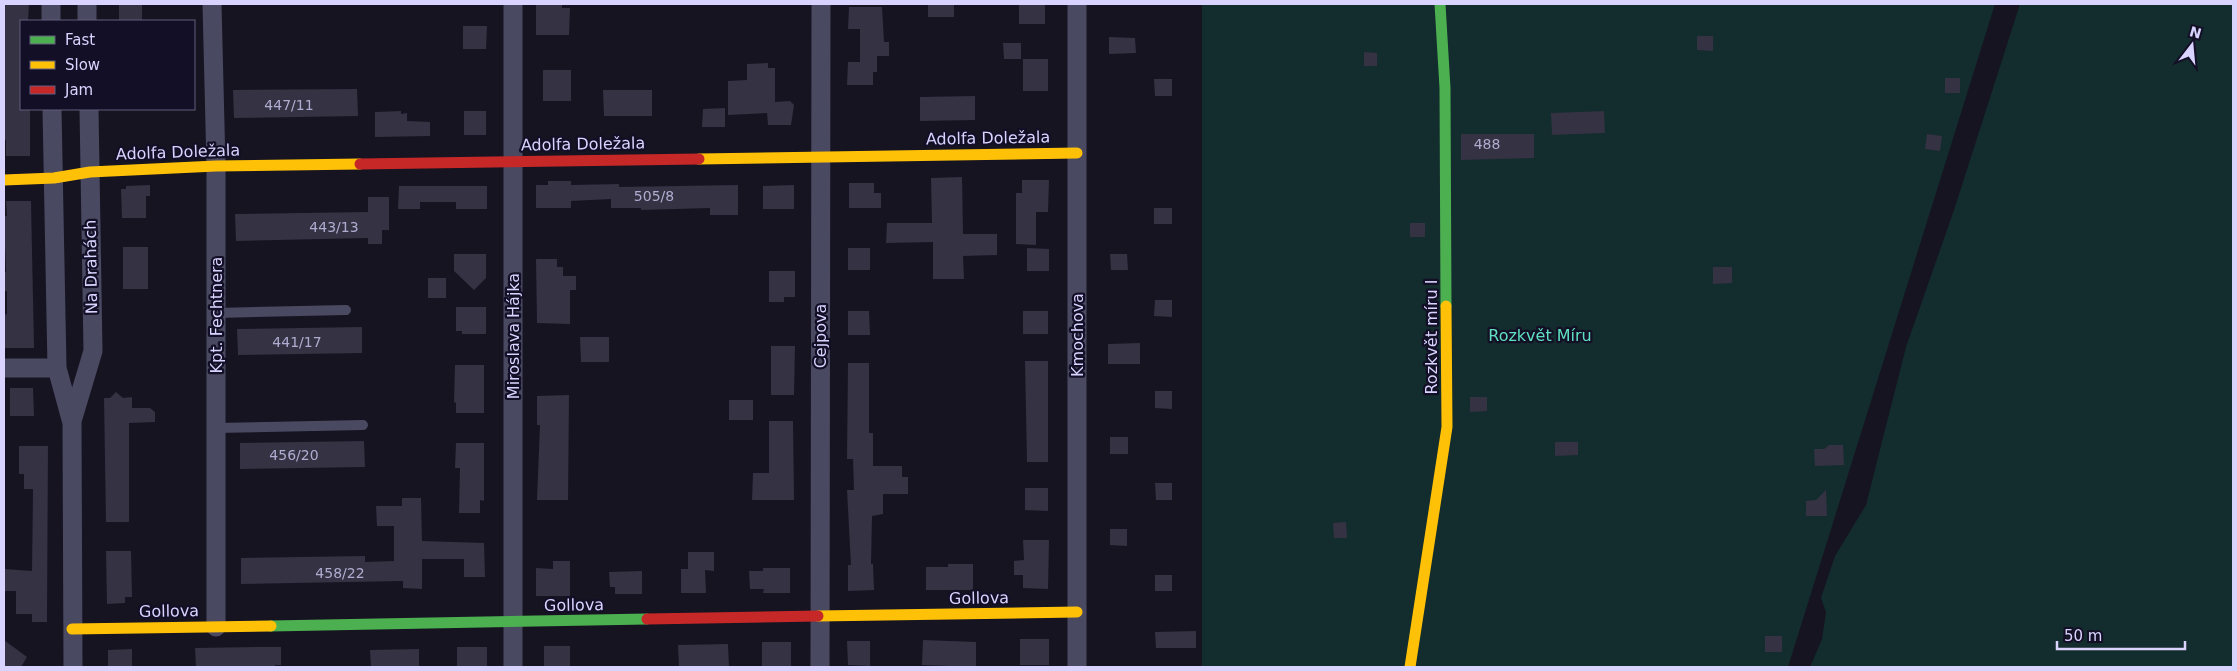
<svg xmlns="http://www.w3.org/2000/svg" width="2237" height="671" font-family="'DejaVu Sans',sans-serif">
<rect width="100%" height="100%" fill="#161421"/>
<path fill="#132c2d" d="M1202 4H1995L1788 667H1202Z
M2020 4H2233V667H1810L1822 639 1826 612 1821 598 1835 556 1866 505 1906 347 1954 210Z"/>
<path fill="#343243" d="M4 4H29L28 21H21V109H30V156H6V140H4Z
M119 4H142V21H119Z
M536 4H562V8H570L569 35H536Z
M928 4H954V17H928Z
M1019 4H1045V24H1019Z
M849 7H882L884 42H889V56H877V72H873V85H847L848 62H860V29H848Z
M463 26H487L486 49H463Z
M1697 36H1713V51L1697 50Z
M1109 37 1135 38 1136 53 1109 54Z
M1003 43H1021V59H1004Z
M1364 52 1377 53V66H1364Z
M1023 59H1048V91H1023Z
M768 63V68H775V102L790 101 794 105 791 125H768L767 113 728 115V81L747 80V64Z
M543 70H571V101H543Z
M1945 78H1960V93H1945Z
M1154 79H1172V96H1155Z
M357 89 358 116 234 118 233 90Z
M603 90H652V116H604Z
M975 96V120L920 121V97Z
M725 108V127H702L703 109Z
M401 111V114L407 113V121L430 122V136L375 137V112Z
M464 111H486V135H464Z
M1604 111 1605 133 1552 135 1551 113Z
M1461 134H1534V158L1461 160Z
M1927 134 1942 136 1940 151 1925 149Z
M962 177 963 234H997V255L963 256 964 279H933V242L886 243 887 223H932L931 178Z
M1022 180H1049L1048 212H1036V245L1016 244V193H1022Z
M548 181H571V185L619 184V187L738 185V215H710V208L641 210V208H611V199L571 201V208H536V185H548Z
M849 183H874V193H881V208H849Z
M150 185V196H146V218H122L121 189H126V186Z
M794 185V209H763V186Z
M399 186H487V209H456V202H420V209H398Z
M368 197H389V230H382V244H368V238L236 241 235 214 368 212Z
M6 201H31L34 348H4V315L7 314V291H4V272H6L4 216H7Z
M1154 208H1172V224H1154Z
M1410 223H1425V237H1410Z
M123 247H148V289H123Z
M848 248H870V270H848Z
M1027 248 1049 249V271H1027Z
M454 254H486V278L474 290 454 271Z
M1110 254H1127L1128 270H1111Z
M536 259H557V267H563V276H576V290H570V324L537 323Z
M1713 267H1732V283L1713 284Z
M769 271H795V297H784V302H769Z
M428 278H446V298H428Z
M1155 300H1172V317L1154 316Z
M456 307H486V334H462V331H456Z
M848 311H869L870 335H848Z
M1023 311H1048V334H1023Z
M362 327V353L238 355 237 329Z
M580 337H609V362H581Z
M1140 343V364H1108V344Z
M771 346H795L794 395H771Z
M1025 361H1048V462H1027Z
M848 363H869V433H873V466H902V477H908V494H883V514L872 516 871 564H873L874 590 848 591V565H851L847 490H854L853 459H847Z
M455 365H484V413H456V402L454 403Z
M10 388H33L34 416H10Z
M1155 391H1172V409L1155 408Z
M116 392 123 398 132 397V408H150L155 412V422L129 423V522H106L104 398H110Z
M569 395 568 500H537L540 425H537V396Z
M1470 397H1487V411L1470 412Z
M729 400H753V420H729Z
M769 421H793L794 500H752L753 473H769Z
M1110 437H1128V454H1110Z
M364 441 365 467 240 469V443Z
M1555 442H1578V455L1555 456Z
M456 443H484V501L480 500V513H459L460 468H455Z
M1829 445H1843L1844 465 1815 466 1814 449H1824Z
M19 446H48L47 622H32V614H16V591H4V569L32 571 33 489H24V474H19Z
M1155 483H1172V500H1156Z
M1025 488H1048V511L1025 510Z
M1826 490 1827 516H1806V501L1816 500Z
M402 498H421L422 541 484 543 485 577H464V559H422V589L403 588V581L241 584V558L365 556V562L394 561V526H377L376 506H402Z
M1346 522 1347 538H1334L1333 523Z
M1110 529H1127V546L1110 545Z
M1023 540H1049L1048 589 1023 588V575H1014V561L1024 560Z
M106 551H131L132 597H125V603L107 604Z
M688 552H714V571L705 570 706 593H681V569H688Z
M553 561H570V596H536V568L553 569Z
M948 564H973V590H926V567H948Z
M763 568H790V593H763L764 589H750L749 571H763Z
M642 571V594H615V587H610L609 572Z
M1155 575H1172V591H1155Z
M1196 631V648H1156L1155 632Z
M1765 636H1782V652H1765Z
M1020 639H1049V665H1020Z
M4 640 27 657 21 667H4Z
M923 640 976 642V667L922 665Z
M847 641H870V666L848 665Z
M762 642H791V667H762Z
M728 644 729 667H679L678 645Z
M544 646H570V667H544Z
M258 647H281V665H275V667H196L195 648Z
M457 647H487V667H457Z
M132 649V667H108V650Z
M419 649V667H371L370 650Z"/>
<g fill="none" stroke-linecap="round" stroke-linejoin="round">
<path stroke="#4a4962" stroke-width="10" d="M216 313 346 310
M215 428 363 425"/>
<path stroke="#4a4962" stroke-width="19" d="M51 4V21
M87 4V21
M212 4 216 166V627
M513 4V667
M52 109 57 368 72 423 73 667
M4 368H57
M72 421 93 351 89 109
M820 667 821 4
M1077 667V4"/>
<path stroke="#4caf50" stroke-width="11" d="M1440 4 1445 88 1446 306
M271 626 647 619"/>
<path stroke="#ffc107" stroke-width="11" d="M699 159 1077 153
M4 180 54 178 90 172 216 166 360 164
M818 616 1077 612
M72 629 271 626
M1410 667 1447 427 1446 306"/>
<path stroke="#c62828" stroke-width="11" d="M360 164 699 159
M647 619 818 616"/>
</g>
<g text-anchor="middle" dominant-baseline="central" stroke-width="4.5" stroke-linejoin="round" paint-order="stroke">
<g font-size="14" fill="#b0acd0">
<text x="289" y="105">447/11</text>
<text x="1487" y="144">488</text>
<text x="654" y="196">505/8</text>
<text x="334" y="227">443/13</text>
<text x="297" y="342">441/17</text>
<text x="294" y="455">456/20</text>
<text x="340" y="573">458/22</text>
</g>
<g font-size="16" fill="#d9d4ff" stroke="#130f26">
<text transform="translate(988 138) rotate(-1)">Adolfa Doležala</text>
<text transform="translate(583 144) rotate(-1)">Adolfa Doležala</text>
<text transform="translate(178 152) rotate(-2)">Adolfa Doležala</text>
<text transform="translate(91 267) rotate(-91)">Na Drahách</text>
<text transform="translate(216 315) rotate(-90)">Kpt. Fechtnera</text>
<text transform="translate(1077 335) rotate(-90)">Kmochova</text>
<text transform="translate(513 336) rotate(-90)">Miroslava Hájka</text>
<text transform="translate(820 336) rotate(-90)">Cejpova</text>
<text transform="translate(1431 337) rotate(-90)">Rozkvět míru I</text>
<text transform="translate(979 598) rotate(-1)">Gollova</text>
<text transform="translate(574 605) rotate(-1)">Gollova</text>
<text transform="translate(169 611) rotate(-1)">Gollova</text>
</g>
<g font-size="16" fill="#5fe0c0" stroke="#130f26">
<text x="1540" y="335">Rozkvět Míru</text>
</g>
</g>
<rect width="2237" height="671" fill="none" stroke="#d9d4ff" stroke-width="10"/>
<rect x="20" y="20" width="175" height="90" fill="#130f26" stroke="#625e7d"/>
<rect x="30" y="36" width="25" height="8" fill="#4caf50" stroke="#625e7d"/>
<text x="65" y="45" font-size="15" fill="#d9d4ff">Fast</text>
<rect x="30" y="61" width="25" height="8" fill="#ffc107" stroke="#625e7d"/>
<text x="65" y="70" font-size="15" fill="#d9d4ff">Slow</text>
<rect x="30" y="86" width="25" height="8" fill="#c62828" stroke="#625e7d"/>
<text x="65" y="95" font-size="15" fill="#d9d4ff">Jam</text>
<g transform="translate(2192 45) rotate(16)" stroke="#130f26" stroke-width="4" paint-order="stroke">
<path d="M0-4L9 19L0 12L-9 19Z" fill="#d9d4ff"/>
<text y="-8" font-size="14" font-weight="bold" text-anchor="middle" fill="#d9d4ff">N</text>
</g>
<path d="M2057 641v8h128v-8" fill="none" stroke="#d9d4ff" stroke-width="2.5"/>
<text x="2064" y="641" font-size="15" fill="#d9d4ff" stroke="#130f26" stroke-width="4" paint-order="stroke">50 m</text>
</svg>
